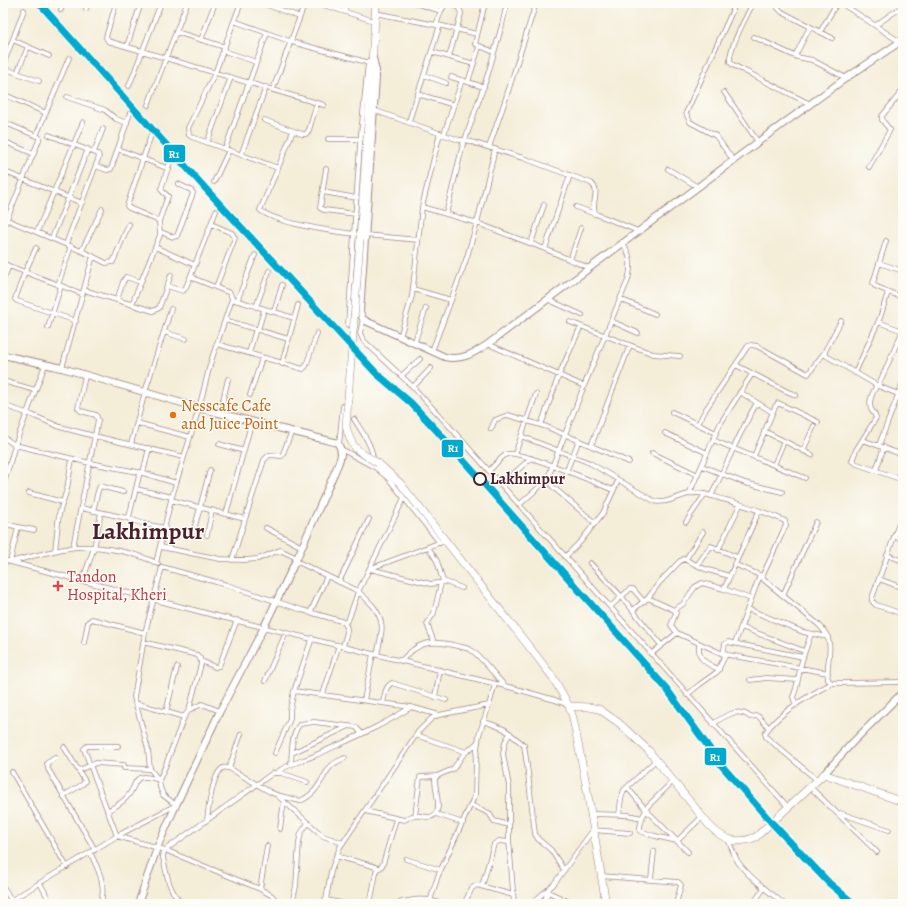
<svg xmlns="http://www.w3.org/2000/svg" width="906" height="907" font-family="Alegreya,serif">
<rect width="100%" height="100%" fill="#fdfcf7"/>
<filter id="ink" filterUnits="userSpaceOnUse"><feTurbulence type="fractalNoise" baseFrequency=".025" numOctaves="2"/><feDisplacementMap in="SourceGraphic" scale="8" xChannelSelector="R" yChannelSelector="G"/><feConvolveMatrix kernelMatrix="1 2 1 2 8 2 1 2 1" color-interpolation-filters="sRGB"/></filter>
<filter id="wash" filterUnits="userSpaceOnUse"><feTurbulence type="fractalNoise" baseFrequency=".012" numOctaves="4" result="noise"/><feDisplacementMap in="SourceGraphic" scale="16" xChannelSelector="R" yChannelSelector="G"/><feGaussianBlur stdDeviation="0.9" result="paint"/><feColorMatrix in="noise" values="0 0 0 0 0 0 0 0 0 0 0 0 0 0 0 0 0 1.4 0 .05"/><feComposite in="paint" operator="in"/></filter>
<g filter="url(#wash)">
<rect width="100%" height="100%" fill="#f4edd8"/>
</g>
<g filter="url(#ink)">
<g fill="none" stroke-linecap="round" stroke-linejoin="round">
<defs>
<path id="street" d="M116 3 106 37 108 41 324 105
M241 3 234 21 292 42 370 63
M262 3 300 17
M317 3 374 21
M415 3 441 11
M448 3C455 5 460 6 461 14L449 57
M485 3 475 44 494 52
M753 3C747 16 728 49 730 62L733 65 810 104
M778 3V8L782 12 832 38
M841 3 900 42
M3 4V3
M86 9 88 3
M61 10 63 3
M345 11 346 3
M375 13 436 25 441 11 446 3
M234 21 215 73 188 128 189 135 192 137 278 168
M438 25 477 34
M876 25 903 6
M176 32 225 47
M820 32 837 3
M754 37 797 57 812 60 846 78
M13 40 49 56
M201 40 215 3
M127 46 141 3
M224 51 256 62
M432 52 474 64
M795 56 810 27
M3 65 24 10
M3 68 39 81
M17 73 28 47
M424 75 446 83
M451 77 484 87
M468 82 479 47
M129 86 161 3
M273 89 305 3
M724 92 758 142
M3 94 46 113
M418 94 454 105
M67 97 105 110 116 119 127 123
M148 105 187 3
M373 110 459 140H465L488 74 502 25 507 3
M264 120 302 134H306L309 130 317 103
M409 121 439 28V26L436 25
M3 122 39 137V140L3 229
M293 131 278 168 260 210C277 224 332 231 355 234
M444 134 462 80
M49 135 98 154 99 157 66 244
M151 135 127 206 129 208 159 221
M36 136 69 58
M328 139H361
M465 140 523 158 591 183C602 192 589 204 596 214L638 231
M3 141 34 154
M207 143 231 77
M489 147 505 101 536 3
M3 149 6 142
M118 149 169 169
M225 149 267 33
M94 152 103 129
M241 155 266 87
M733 160 716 136 690 122 686 113 736 3
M96 166 107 170 111 169 130 113
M869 167 890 130 882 120V116L903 90
M326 169 320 208 324 210 356 214
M668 169 698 187
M3 171 82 203
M214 182 229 150
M323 192 357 198
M422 207 477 223 545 249 589 268
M576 207 595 214
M446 214 464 140
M3 218 93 256 62 368
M211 224 232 233 235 238 216 287
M37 232 83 122
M161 232 173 237 177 236 192 196 193 193 191 190 178 184
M365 235 418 240
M52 238 88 149
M886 241 873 283 875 286 903 298
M531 243 544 205
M155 247 195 265
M36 248 25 272 15 299 17 301 76 321
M545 249 570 175
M82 250 102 209
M94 257 106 263 113 262 129 224
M570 260 581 228
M3 263 9 266 83 294
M879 263 903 271
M3 280 9 266
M58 285 71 246
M167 286 183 291 186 287 191 275
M413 289 451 300
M84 290 153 311 159 308 171 275
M232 299 294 318
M547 299 582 315
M620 299 655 314
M117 300 123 282 126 277 141 282
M237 301 255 255
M132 304 160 235 159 221 168 196 163 192 161 189 171 159
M256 307 269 271
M274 312 282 285
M363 319 360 333 363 340 413 387 450 427 788 807
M225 320 288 339
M611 321 638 333
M841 321 825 351V355L878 386 903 396
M570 322 653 354 680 356
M878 322 903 331
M348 325 360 144 368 62
M48 327 61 286
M258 330 264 310
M164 332 186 339
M400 337 412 296 422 207 440 133
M217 344 303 369 306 366 317 333
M414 344 426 308
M488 344 584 386
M432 351 466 260 477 223 495 149
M249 353 256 329
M282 364 298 305
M736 365 786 391 796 395
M855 373 880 318 888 292
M401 376 420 359
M3 381 35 390
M877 385C873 392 868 401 871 409 873 413 875 413 876 418L856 450 852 461 857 464 903 480
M878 386 903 330
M413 387 431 368
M740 392 772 412
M250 395 262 358
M3 405 32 415 60 427 94 436 184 457
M672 412 716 433
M220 413 228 379
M354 419C362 432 373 446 373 460
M137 423 190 437
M698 424 706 409 748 346 751 345 757 346 808 374 824 353
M541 425 559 375 581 326
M491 429 495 420 508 415 547 427 629 462
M764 431 812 455
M665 433 707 453
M521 436 590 463 654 501C668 505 682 493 696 493 706 493 717 498 726 500 746 506 767 512 785 521L786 525 762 577 764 580 819 625C838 644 825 658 828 680L832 683H841L903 682
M3 437 15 445 90 463 143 473 149 448
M713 440 805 478
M863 440 903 455
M131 444 145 392 171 309
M219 444 244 451
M339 445 343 406
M879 445 903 382
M591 446 630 345
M341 449 376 468 388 478 440 543
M803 451 814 426
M652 453 698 475
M515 454 536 394
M754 456 775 407 778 403 818 422
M774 465 784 441
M702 466 745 483 782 492
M876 470 884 447
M489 471C493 467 502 456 507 454 519 450 597 483 613 490
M566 472 579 440
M143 473 176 483
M898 478 903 463
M5 480 15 445 45 365
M501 485 531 458
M136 489 172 497
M29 493 63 502
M689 494 720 424 752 374
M711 496C727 465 739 432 757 403
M171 500 245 519
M519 505 547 480
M81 508 127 518 129 517 140 472
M93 511 98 491 100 486 123 492
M903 512 872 598V601L876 605 903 614
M226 514 252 421
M127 518 144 524 165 528
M686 522 705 494
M3 523 18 527 10 562C31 557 56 549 77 547 99 545 139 553 158 564
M595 523 553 487 547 480 584 386 628 280C632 265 631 255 622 242
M195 526 210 470
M18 527 34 530
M266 528 302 547
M207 535 212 510
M894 536 903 540
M73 547 98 420 96 415 81 411 78 408 85 376
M161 547 220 559 244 560 258 559 280 550 297 558
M428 547 437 561 443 581 462 588
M718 550 740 505
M55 551 59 514 67 489 72 459
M887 555 903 561
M565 557 581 541 603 513 618 481
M686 559 703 532
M3 560 213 615 513 688 555 700 568 705
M232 560 264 460 269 455 282 456 292 431
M296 561 354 589C362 594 367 599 373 606 387 624 381 634 377 655
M156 563 171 500 199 408 211 361 232 299 230 293 195 279 191 275 216 211
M590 563 621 596 661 645
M734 564 762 576
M697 565 711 546 737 557
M369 569 441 542
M370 569 431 584 445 582
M879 579 903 588
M82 582 94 548 101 513
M339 582 369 519
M724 589 759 511
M783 595 816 522
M648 598 674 610 676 613 671 625 677 633
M610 607 630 589H633L644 602
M748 609 803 632 828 637
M633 610 648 598 659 583 680 561 684 559 705 569 729 576
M674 610 683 604 695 587 702 583 724 589 751 599
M310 613 327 576
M345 623 349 618 358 592 404 498
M741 627 804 651
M143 642 197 655 200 658 201 664 189 710
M434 642 427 624 434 613 441 583
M84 643 88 622 92 619 145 633
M735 643 760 575
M699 644C698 662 705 661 719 670
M651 654 677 633 723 654 828 673
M723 654 725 644 728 642 803 657
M201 661 215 667 219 666 237 620
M401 661C418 642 429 640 453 645 459 647 466 647 471 650 481 656 496 677 505 686
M750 680 766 678 798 680
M265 681 286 632
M294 691 411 707 439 715
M323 694 339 645
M687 695 699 685 717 672 726 654
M435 697 440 670
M364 700 373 654
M383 702C385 695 385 686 392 683L446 700
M135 703 184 717
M796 705 793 697C797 688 798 679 800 669 802 657 807 646 811 634
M166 712 177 667
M483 721 504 729 524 745 527 765 535 834 538 839 551 850 564 870
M713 724C724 716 738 707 750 717L757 716 759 717 769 728
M510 733 505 742 503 754 509 786V839L514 904
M416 735 466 752
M118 746H87L84 749 117 836 165 850 260 889 271 895 280 904
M275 753 290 719V710L294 691 312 638
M292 753 349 726
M55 758 47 763 48 769 95 850
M291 765C292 751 291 734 300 724L314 722 356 727 361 733
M124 768 150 769
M229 768 241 734
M79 770 96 763 124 765
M12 772 67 867
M277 772C288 764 302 761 314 756 346 741 381 727 411 707
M817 780 766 737 765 733C779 712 810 695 832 683
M627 787 646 810
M810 787 877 852
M63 796 83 784 85 781 64 747
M279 797 323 836 343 843
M471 805 489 813 494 821 509 825
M645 809 673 781
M107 811C114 807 121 804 126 798 140 784 129 771 159 780L165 767 184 717 189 710 202 704 220 711
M365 811 404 820C407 819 409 817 412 816 417 814 423 817 428 817 446 817 434 789 435 778L439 775 453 769 463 755 478 742
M840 813 889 830
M436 814 463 823
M591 814 628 815 642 818 646 810 688 852
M619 815 621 799 624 790 656 760
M415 816 420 777 437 776
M642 818 640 827V831L655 836 677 841 702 817
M207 820C208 810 213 772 223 768 225 767 226 768 229 768L270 792 277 795 300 801C319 793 320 779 331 766 335 762 341 760 345 758
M280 829 284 801
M728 839C731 847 734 855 738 862 750 879 769 891 784 904
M90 852C99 872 106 882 101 904
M336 856 373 866 377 868 370 904
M406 859 441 870
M377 868H380L383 864 396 819
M601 876 678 882 681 885 676 904
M651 879 654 851
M40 883 51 904
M3 886 11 900
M482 886 494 844 499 841 509 842
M260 889 267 846
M548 892 574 904
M326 900 331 871 340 847 418 732 432 718 439 715 489 705 495 684
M5 904 117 836 176 805 163 795 160 787 159 780 150 769 148 749 134 697 145 633 162 567 227 585 302 610 341 621C352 626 345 637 343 646
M183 904C169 893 167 875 163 858V855L165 850 273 773H281L307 782
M292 904 296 886 299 842 301 833 308 823
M320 904 326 900 346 904
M394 904C410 900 426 896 441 904
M429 904 438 876 475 795 476 760 477 749 479 735 489 705
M464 904 472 888 477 885 513 895
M531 904 554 884 593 830 630 833
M543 904 549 890
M555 904 558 897
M753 904 764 888"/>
<path id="secondary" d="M373 58 376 71V77L360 312 363 319 368 322 445 357C462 361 474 353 488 344L758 142 846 78 903 40
M3 355 62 368 199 408 338 443C343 453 341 457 337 467L298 556 264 627 220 711 176 805 157 848 138 904
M824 774 852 743 903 692"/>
<path id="primary" d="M360 240 376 3
M378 463 400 483 538 658 554 679 569 706 573 718 586 784 606 904
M569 706 589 707 599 709 619 723 648 750 709 825C723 840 736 845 756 837L824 774 903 802"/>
</defs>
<use href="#street" stroke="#9f8682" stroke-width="5.5"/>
<use href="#secondary" stroke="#9f8682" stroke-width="8"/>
<use href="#primary" stroke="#9f8682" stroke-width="8"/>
<use href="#street" stroke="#fff" stroke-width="4"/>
<use href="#secondary" stroke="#fff" stroke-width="6"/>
<use href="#primary" stroke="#fff" stroke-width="7"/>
<defs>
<path id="primary-bridge" d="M360 240 346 426C351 449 359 452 378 463"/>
</defs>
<use href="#primary-bridge" stroke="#9f8682" stroke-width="8" stroke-linecap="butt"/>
<use href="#primary-bridge" stroke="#fff" stroke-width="7"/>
<defs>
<path id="rail-1" d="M39 3 205 188 376 373 411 403 438 432 666 688 722 766 772 823 829 883 854 904"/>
</defs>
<use href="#rail-1" stroke="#fdfcf7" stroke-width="10"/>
<use href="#rail-1" stroke="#00a9ce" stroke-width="7"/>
</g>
</g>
<circle fill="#e8710a" stroke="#fdfcf7" stroke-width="1.5" cx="173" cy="415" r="4"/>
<circle fill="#fdfcf7" stroke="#4a1f2b" stroke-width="2" cx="480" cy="479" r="6"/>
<path fill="#e0444e" stroke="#fdfcf7" stroke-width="1.5" d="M56 580h4v4h4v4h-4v4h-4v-4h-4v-4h4z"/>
<g text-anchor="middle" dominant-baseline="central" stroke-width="3" stroke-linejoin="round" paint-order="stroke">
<g font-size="16" fill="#c56008" stroke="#fdfcf7" text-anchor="start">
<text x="181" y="406">Nesscafe Cafe<tspan x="181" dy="18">and Juice Point</tspan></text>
</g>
<g font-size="16" font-weight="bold" fill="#4a1f2b" stroke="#fdfcf7" text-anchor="start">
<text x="490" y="479">Lakhimpur</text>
</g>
<g font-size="16" fill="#be3a42" stroke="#fdfcf7" text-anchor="start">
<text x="67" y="577">Tandon<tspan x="67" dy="18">Hospital, Kheri</tspan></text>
</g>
<g font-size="24" font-weight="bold" fill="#4a1f2b" stroke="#fdfcf7">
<text x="148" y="531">Lakhimpur</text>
</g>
</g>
<g stroke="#fdfcf7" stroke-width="1.5">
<rect x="163" y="144" width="23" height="19" rx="4" fill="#00a9ce"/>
<rect x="441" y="439" width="23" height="19" rx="4" fill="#00a9ce"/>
<rect x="704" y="747" width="23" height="19" rx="4" fill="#00a9ce"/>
</g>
<g font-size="11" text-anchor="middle" font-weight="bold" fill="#fff">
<text x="174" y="158">R1</text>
<text x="453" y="452">R1</text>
<text x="715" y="761">R1</text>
</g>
<rect width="906" height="907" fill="none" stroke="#fdfcf7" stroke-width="16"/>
</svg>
